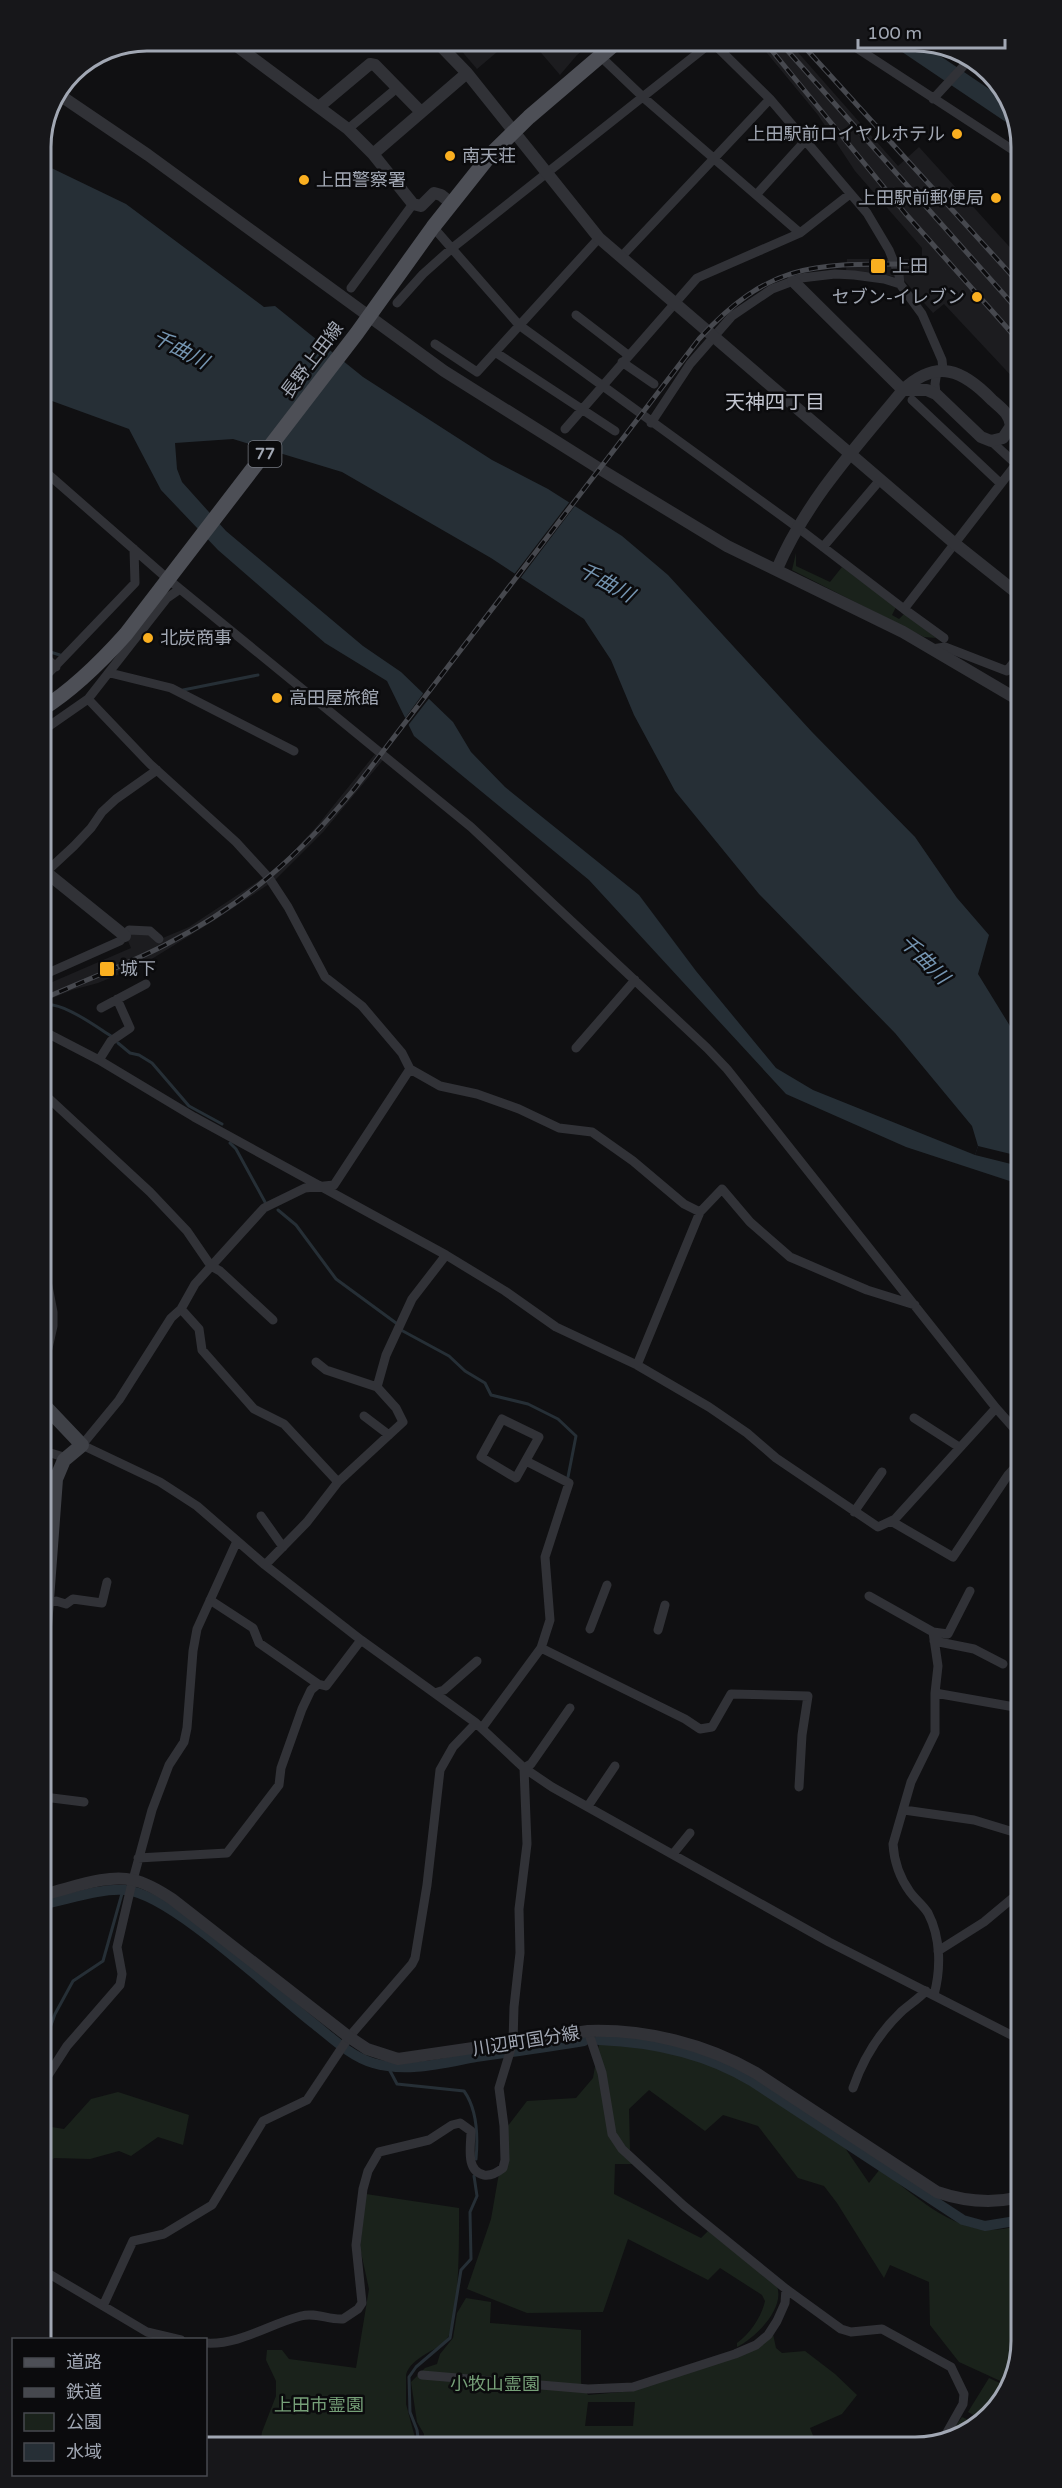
<svg xmlns="http://www.w3.org/2000/svg" width="1062" height="2488" font-family="'Varela Round','Noto Sans JP',sans-serif">
<rect width="100%" height="100%" fill="#101012"/>
<path fill="#1c1c1f" d="M453 41H510L477 69Z
M531 41H594L577 55 560 75Z
M757 41H788L898 166 919 147 1016 254 1017 382 944 304 933 313 902 278 867 272 846 271 847 259H922V248L855 171 818 115Z
M375 754 383 760 324 831 275 880 215 920 142 965 98 983 72 990 43 1002V986L131 948 128 941 131 932 150 933 158 940 189 927 263 878 288 857 317 826Z"/>
<path fill="#1a221b" fill-rule="evenodd" d="M796 553V566L830 582 842 567 896 607 892 615 899 619 905 613 936 638 924 637 792 570Z
M613 2043 698 2058 733 2072 843 2145 869 2183 880 2169C921 2200 966 2246 1021 2224V2341L1007 2384 959 2362 930 2325 929 2282 890 2265 884 2278 837 2203 824 2186 798 2178 758 2126 723 2115 705 2131 649 2090 629 2109 630 2151 634 2164H615L614 2194 701 2238 708 2231 777 2286C785 2309 756 2337 737 2347V2343C750 2334 762 2316 765 2301L762 2295 720 2268 708 2280 628 2239 603 2312 527 2313 467 2289 491 2219 507 2127 527 2101 576 2098 593 2078 599 2044Z
M118 2092 189 2115 183 2145 158 2137 131 2156 119 2151 90 2159 54 2158 46 2166 45 2126 64 2129 91 2099Z
M366 2194 459 2208C459 2235 460 2319 447 2339 440 2350 411 2356 406 2375V2404L417 2445 260 2446 262 2432 276 2396V2381L266 2360 267 2350H282L289 2359 356 2368 369 2289 360 2248Z
M466 2298 491 2302 490 2323 581 2330V2383L588 2395 632 2391 773 2334 776 2348 782 2353 805 2351 835 2374 857 2395 842 2414 810 2428 816 2443 424 2445V2434L417 2422 411 2382 425 2368 437 2364 440 2354 453 2338 457 2313ZM588 2402H635L633 2426H585Z
M989 2378 1006 2386 1000 2406 981 2419 968 2412Z
M962 2417 975 2423 950 2441V2434Z"/>
<path fill="#262f36" fill-rule="evenodd" d="M41 163 126 204 264 307 275 306 363 377 492 460 548 489 622 536 668 575 812 732 915 837 957 898 989 935 978 974 1010 1026 1018 1034 1019 1184 906 1147 786 1094 589 880 414 736 387 681 325 643 218 550 161 490 129 429 41 397ZM233 439 342 472 491 558 584 619 611 660 634 715 675 791 759 894 895 1033 972 1126 978 1146 975 1155 813 1090 776 1068 696 971 639 895 505 787 471 752 453 722 401 672 363 646 226 531 182 482 177 469 175 443Z"/>
<path fill="#101012" d="M571 500 577 503 519 580 513 576Z
M425 691 431 696 406 728 403 721Z
M978 1146 1019 1156V1166L975 1155Z"/>
<g fill="none" stroke-linecap="round" stroke-linejoin="round">
<path stroke="#262f36" stroke-width="3" d="M47 651 60 655
M183 690 258 675
M43 1005C62 1001 95 1026 111 1036
M118 1043 130 1053 139 1055 152 1063 189 1106 222 1124
M230 1143 236 1149 265 1202
M278 1210 296 1225 336 1279 396 1323
M401 1330 449 1356 465 1371 485 1383 491 1395 528 1404 558 1419 576 1436 568 1477
M45 2042 55 2014 73 1981 103 1961 123 1890
M388 2067 397 2084 464 2091C477 2109 478 2137 476 2159
M419 2445 417 2430 410 2412 409 2377 416 2367 450 2338 461 2270 471 2259 470 2212 477 2196 474 2176"/>
<path stroke="#262f36" stroke-width="10" d="M45 1904C70 1899 100 1888 125 1890 170 1893 273 1992 313 2023 331 2037 351 2057 373 2063 406 2073 443 2063 476 2057 512 2052 548 2047 584 2041
M599 2040C652 2042 707 2054 753 2082L963 2220 985 2226 1021 2220"/>
<path stroke="#262f36" stroke-width="18" d="M902 41 1016 118"/>
<path stroke="#313237" stroke-width="9" d="M711 41 770 99 867 213 889 250 899 275 900 284
M846 41 1016 152
M600 56 644 98 800 233
M933 99 970 59
M348 129 397 88
M756 195 805 141
M433 227 519 325 797 527 904 609
M621 257 770 99
M351 288 413 204
M397 303 423 274 451 249 712 42
M576 315 628 355
M435 344 477 372 599 238
M495 352 615 431
M622 362 654 384
M936 394 935 384 937 371
M912 400 1000 483
M651 423 690 364 732 316 772 289 801 278 835 274 854 275 884 279 900 284 922 314 942 360 943 370
M565 429 697 278 800 233 850 194
M991 441 1016 464
M41 468 169 580 471 827 707 1048 727 1069 996 1408 1019 1434
M823 547 880 480
M944 638 904 609 1017 463
M932 649 945 647 1007 671 1017 658
M42 654 56 667
M110 673 171 688 294 751
M42 680 135 583 134 549
M88 699 150 764 236 842 269 878 288 907 325 977 362 1006 402 1053 410 1069 440 1086 477 1094 519 1109 559 1128 592 1132 633 1161 684 1204 700 1212 722 1189 750 1222 790 1257 867 1290 915 1305
M42 731 88 699 167 598 180 589
M46 872 74 846 91 828 102 812 116 799 157 770
M43 982 48 973 120 941 129 930 150 931 159 939
M101 1008 146 984
M43 1031 99 1060 194 1117 446 1255 505 1291 556 1327 637 1365 709 1407 747 1433 776 1458 878 1527 895 1519 996 1408
M576 1048 635 980
M99 1060 111 1041 130 1028 117 999
M410 1069 334 1185 305 1188 264 1208 195 1284 181 1309 171 1318 119 1400 82 1445 160 1482 197 1506 265 1565 361 1640 476 1723 524 1768 552 1787 829 1942 1021 2040
M43 1093 150 1192 187 1231 211 1266 220 1271 273 1320
M43 1260 53 1312V1326L44 1366
M181 1309 199 1329 202 1350 254 1409 284 1424 338 1482
M637 1365 700 1212
M377 1387 386 1355 412 1299 446 1255
M364 1416 389 1435
M914 1418 959 1447
M502 1419 539 1437 516 1478 481 1457Z
M44 1451 67 1458
M854 1512 882 1472
M261 1516 283 1547
M891 1521 953 1557 1008 1475 1019 1463
M265 1565 307 1522 338 1482 403 1422 396 1408 377 1387 326 1370 316 1362
M869 1596 933 1632 938 1666 935 1693V1733L911 1782 893 1844C894 1861 900 1878 910 1892 915 1899 923 1905 928 1913 941 1938 941 1969 934 1995
M210 1600 253 1628 259 1643 318 1684 326 1686 361 1640
M48 1603 56 1601 66 1604 73 1599 102 1603 107 1582
M590 1629 607 1585
M658 1630 665 1605
M933 1632 948 1634 970 1591
M934 1641 974 1649 1003 1664
M541 1648 685 1719 700 1729 712 1727 731 1694 808 1696 802 1735 799 1787
M435 1693 444 1690 477 1661
M935 1693 1020 1708
M482 1728 541 1648 550 1620 545 1557 569 1483 526 1461
M52 1798 84 1802
M588 1806 615 1766
M904 1810 974 1820 1020 1834
M673 1854 690 1833
M138 1858 227 1853 279 1785 281 1768 302 1709 311 1690 318 1684
M938 1951 984 1922 1020 1892
M588 2031 602 2073 612 2134 622 2149 684 2206 786 2289 841 2329 851 2332 882 2329 951 2367 964 2394 963 2404 945 2436V2442
M45 2080 67 2046 120 1985 122 1974 117 1947 131 1887 152 1810 169 1765 184 1742 187 1728 193 1651 197 1629 237 1541
M853 2088C863 2059 878 2034 901 2012 909 2005 918 1999 926 1991
M46 2272 147 2332 181 2340
M103 2306 133 2241 164 2234 212 2205 263 2121 307 2100 349 2037 412 1964 415 1958 427 1885 440 1770 453 1747 476 1723
M206 2343C240 2345 269 2324 301 2316 316 2312 328 2320 343 2319L358 2309 362 2303 356 2245 363 2189 368 2171 379 2152 429 2140 452 2125 460 2123 471 2131C471 2146 465 2171 484 2175 491 2176 498 2172 503 2168L505 2160 504 2126 499 2088 513 2042 514 2007 520 1953 519 1909 527 1844 524 1768 531 1764 570 1708
M422 2375 588 2389 633 2387 735 2354 756 2345 768 2335 777 2321 785 2303 786 2289"/>
<path stroke="#313237" stroke-width="12" d="M233 41 238 47 348 129 373 154 413 204 421 206 434 193 441 195 451 203
M436 41 467 73 599 238 954 543 1017 593
M61 96 148 155 444 371 600 469 727 546 903 632 1017 699
M320 106 370 64 375 65 421 112
M373 154 467 73
M777 569C806 501 857 446 903 390 937 358 963 370 992 400 1001 408 1010 414 1011 426L1003 438 991 441 981 437 936 394 927 390H903L793 281
M42 869 125 936
M45 1894C72 1888 106 1874 133 1880 147 1883 160 1891 172 1899L349 2037 367 2049 398 2059 588 2031C645 2029 706 2044 756 2073L937 2192C966 2202 992 2204 1021 2197"/>
<path stroke="#3f4147" stroke-width="14" d="M44 1405 82 1445 64 1460 56 1479 44 1640"/>
<path stroke="#4d4f56" stroke-width="15" d="M42 709C74 689 101 662 126 634L357 333 433 227 491 154 529 117 618 41"/>
<defs>
<path id="rail" d="M764 41 905 213 1017 339
M779 41 1016 308
M799 41 1016 280
M43 999C83 981 126 965 165 945 244 905 299 856 355 788L699 339C771 260 817 264 917 264"/>
</defs>
<use href="#rail" stroke="#46484e" stroke-width="5"/>
<use href="#rail" stroke="#0b0b0d" stroke-width="3" stroke-dasharray="9" stroke-linecap="butt"/>
</g>
<g fill="#faaf20" stroke="#0b0b0d" stroke-width="2">
<circle cx="957" cy="134" r="6"/>
<circle cx="450" cy="156" r="6"/>
<circle cx="304" cy="180" r="6"/>
<circle cx="996" cy="198" r="6"/>
<rect x="870" y="258" width="16" height="16" rx="3"/>
<circle cx="977" cy="297" r="6"/>
<circle cx="148" cy="638" r="6"/>
<circle cx="277" cy="698" r="6"/>
<rect x="99" y="961" width="16" height="16" rx="3"/>
</g>
<g text-anchor="middle" dominant-baseline="central" stroke-width="5" stroke-linejoin="round" paint-order="stroke">
<rect fill="#0b0b0d" stroke="#747881" stroke-width="1.5" x="248.5" y="441" width="33" height="26" rx="4.5"/>
<g font-size="16" font-weight="bold" fill="#a1a7b3">
<text x="265" y="454">77</text>
</g>
<g font-size="18" fill="#a1a7b3" stroke="#0b0b0d" text-anchor="start">
<text x="945" y="134" text-anchor="end">上田駅前ロイヤルホテル</text>
<text x="462" y="156">南天荘</text>
<text x="316" y="180">上田警察署</text>
<text x="984" y="198" text-anchor="end">上田駅前郵便局</text>
<text x="892" y="266">上田</text>
<text x="965" y="297" text-anchor="end">セブン-イレブン</text>
<text x="160" y="638">北炭商事</text>
<text x="289" y="698">高田屋旅館</text>
<text x="120" y="969">城下</text>
</g>
<g font-size="18" fill="#a1a7b3" stroke="#0b0b0d">
<text transform="translate(312 360) rotate(-53)">長野上田線</text>
<text transform="translate(526 2041) rotate(-9)">川辺町国分線</text>
</g>
<g font-size="18" fill="#76a078" stroke="#0b0b0d">
<text x="495" y="2384">小牧山霊園</text>
<text x="319" y="2405">上田市霊園</text>
</g>
<g font-size="20" font-style="italic" fill="#7595b1" stroke="#0b0b0d">
<text transform="translate(180 350) rotate(28)">千曲川</text>
<text transform="translate(606 583) rotate(29)">千曲川</text>
<text transform="translate(924 960) rotate(45)">千曲川</text>
</g>
<g font-size="20" fill="#c2c5cf" stroke="#0b0b0d">
<text x="775" y="403">天神四丁目</text>
</g>
</g>
<path d="M0 0H1062V2488H0ZM147 51H915A96 96 0 0 1 1011 147V2341A96 96 0 0 1 915 2437H147A96 96 0 0 1 51 2341V147A96 96 0 0 1 147 51Z" fill="#17171a" fill-rule="evenodd"/>
<path fill="none" stroke="#a1a7b3" stroke-width="3" d="M147 51H915A96 96 0 0 1 1011 147V2341A96 96 0 0 1 915 2437H147A96 96 0 0 1 51 2341V147A96 96 0 0 1 147 51Z"/>
<rect x="12" y="2338" width="195" height="138" fill="#0b0b0d" stroke="#47494f" stroke-width="1.5"/>
<rect x="24" y="2358" width="30" height="9" fill="#4d4f56" stroke="#47494f" stroke-width="1.5"/>
<text x="66" y="2368" font-size="18" fill="#a1a7b3">道路</text>
<rect x="24" y="2388" width="30" height="9" fill="#46484e" stroke="#47494f" stroke-width="1.5"/>
<text x="66" y="2398" font-size="18" fill="#a1a7b3">鉄道</text>
<rect x="24" y="2413" width="30" height="18" fill="#1a221b" stroke="#47494f" stroke-width="1.5"/>
<text x="66" y="2428" font-size="18" fill="#a1a7b3">公園</text>
<rect x="24" y="2443" width="30" height="18" fill="#262f36" stroke="#47494f" stroke-width="1.5"/>
<text x="66" y="2458" font-size="18" fill="#a1a7b3">水域</text>
<path d="M858 39v9h147v-9" fill="none" stroke="#a1a7b3" stroke-width="3"/>
<text x="867" y="39" font-size="18" fill="#a1a7b3" stroke="#0b0b0d" stroke-width="4.5" paint-order="stroke">100 m</text>
</svg>
